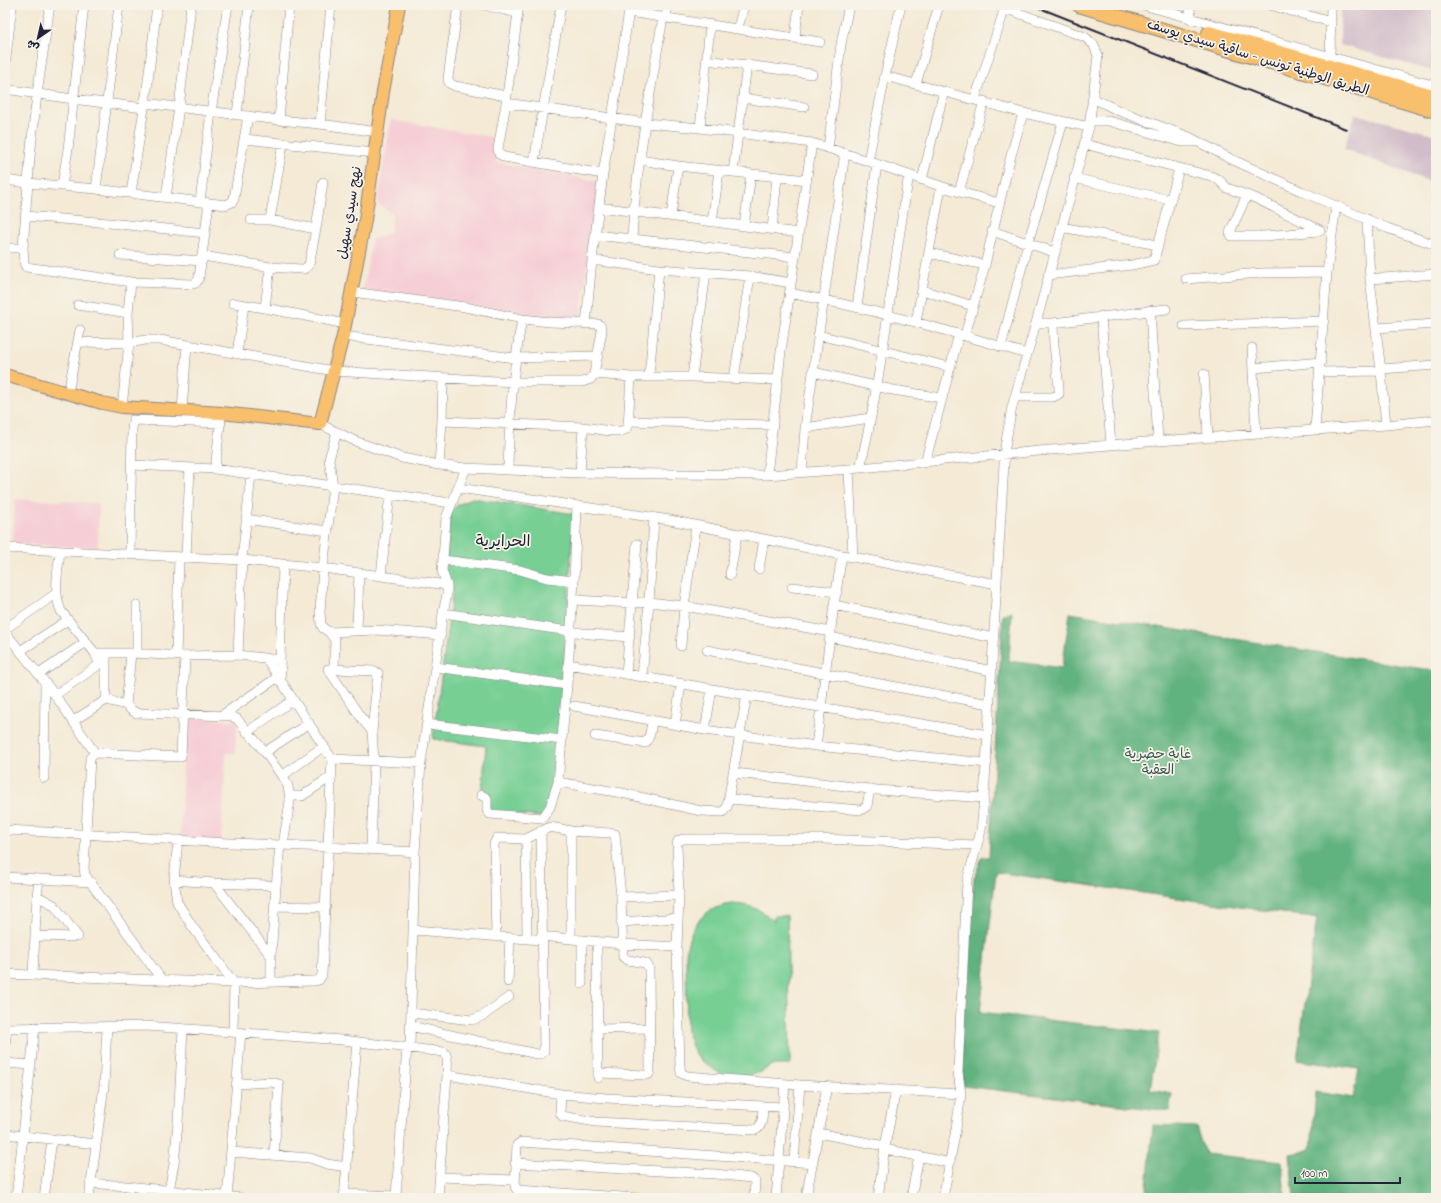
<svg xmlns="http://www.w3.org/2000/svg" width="1441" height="1203" font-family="'Indie Flower','Playpen Sans Arabic',sans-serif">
<rect width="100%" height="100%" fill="#f7f3e8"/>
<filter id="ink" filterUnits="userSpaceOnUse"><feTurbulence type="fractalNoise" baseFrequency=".025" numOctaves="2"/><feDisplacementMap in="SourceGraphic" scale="8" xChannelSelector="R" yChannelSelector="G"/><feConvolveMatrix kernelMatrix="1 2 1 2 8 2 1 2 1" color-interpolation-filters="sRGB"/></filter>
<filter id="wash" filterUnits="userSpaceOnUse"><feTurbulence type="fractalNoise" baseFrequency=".012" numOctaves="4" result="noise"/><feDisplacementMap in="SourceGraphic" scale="16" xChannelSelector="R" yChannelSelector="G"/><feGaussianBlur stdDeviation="0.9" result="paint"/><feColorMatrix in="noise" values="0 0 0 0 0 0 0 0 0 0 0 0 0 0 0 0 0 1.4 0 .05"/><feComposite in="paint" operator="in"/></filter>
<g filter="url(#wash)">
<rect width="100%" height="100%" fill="#f4ead5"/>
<path fill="#f6cfd6" d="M391 120 498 138 495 162 597 181 600 184V189L580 315 578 320 576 321 406 295 363 291 372 239 390 233 393 214 377 203Z
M15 499 99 503 98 548 13 544Z
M185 718 237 720 235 753H226L221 841 180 839Z"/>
<path fill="#d1bdc9" d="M1340 5H1436V72L1340 45Z
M1355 114 1436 135V184L1344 149Z"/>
<path fill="#77cf94" stroke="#4c7868" d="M472 498 574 514 556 782 543 817 489 812 482 794 486 746 433 739 453 588 445 575 451 511 458 505Z
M733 904C749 905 763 909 774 922V916H787L790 1065H771L763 1071 746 1077 724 1074 716 1071 699 1059 693 1049 687 1031 686 954C689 926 703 907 733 904Z"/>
<path fill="#61b27e" stroke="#426a5c" d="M1012 612 1009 661 1062 668 1070 613 1436 671V1198H1294L1290 1154 1302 1152 1311 1149 1316 1092 1353 1098 1359 1069 1297 1060 1317 918 996 872 980 1012 1159 1033 1150 1090 1172 1094 1169 1111 963 1086 961 1036 974 878 982 857H989L1003 614Z
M1153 1125 1196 1127 1205 1154 1282 1162 1285 1198H1251L1248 1194 1244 1198H1146Z"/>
</g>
<g filter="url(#ink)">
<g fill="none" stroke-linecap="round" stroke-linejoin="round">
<defs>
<path id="minor" d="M50 5 37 94 30 157 23 248 24 263 26 267 131 282 193 284 196 283 199 278 209 203
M458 5 448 78 449 83 455 86 506 96
M484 5 518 13
M519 5 506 103 498 149 499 154 504 157 603 174
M1143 5 1436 86
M1189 5 1192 20
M1270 5 1331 22
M629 12 820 42
M666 18 668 5
M738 28 744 5
M795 37 799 5
M1330 57 1331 5
M706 60 747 65 812 74
M5 67 12 5
M885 76 1023 113 1089 127
M916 84 939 5
M5 89 73 99 144 108
M743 98 804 107
M975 99 1005 8
M1093 100 1099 101 1117 110 1189 137 1231 159 1301 191 1387 228 1436 245
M145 103 279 120 320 124 378 132
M506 103 646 123 700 128 812 143 868 161 949 189 999 203
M237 115 249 5
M279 120 289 5
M1090 121H1109L1182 142H1197
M320 124 331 5
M700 128 710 24
M245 139 374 153
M1084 144 1211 176 1219 180 1227 188 1255 198 1320 230
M828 148 841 44 849 5
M640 160 678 166 807 180
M868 161 885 76 901 5
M534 162 561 5
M733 172 747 65
M1074 178 1170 200
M5 180 28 183 96 189 226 205 232 202 234 199 248 116
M922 180 944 91
M62 186 68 149 84 5
M96 189 119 5
M959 192 984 101
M131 193 147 89 157 5
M1247 195 1231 230 1230 233 1232 236H1264L1319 231
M166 197 179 107 191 5
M200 202 211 112 228 5
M599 207 799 233
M25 216 109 223 205 233
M671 216 678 166
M1367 219 1370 279 1381 371 1386 425
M251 220H270L316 229
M270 220 283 143
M712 222 719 171
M744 226 751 174
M1061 227 1158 245
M772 230 777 177
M992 231 1054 252
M595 235 795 257
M632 238C636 164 651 90 663 17
M5 248H23
M929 253 985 265
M120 255 202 261
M203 256 270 267 301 269H304L309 265 316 229 323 182
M592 260 659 269 750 276 791 283
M1048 275 1132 265 1154 260 1179 169
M1186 279 1261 273 1327 272
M1370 279 1436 274
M922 290 973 306
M789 293C870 308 949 331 1027 354
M233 303 265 308 346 324
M78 305 128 313
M857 307 877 164
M265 308 270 267
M1150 310 1158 441
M1101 316 1111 445
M916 322 941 187
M1036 323H1053L1166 309
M586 324 592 260 603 174 630 5
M1184 326 1324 321
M1376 328 1436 324
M818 335 950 367
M965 335 985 265 1009 163 1023 113
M343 336 515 358 598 356
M78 342 129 343 145 340H160L334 371 513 382H582L591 379 594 374 602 331 600 325 598 324 550 322 522 319 465 307 352 292
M1001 347 1028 243 1063 122
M1252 348 1256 434
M237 354 244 305
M1254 368 1321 362
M1381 369 1436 365
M813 372 893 390 942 398
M1320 372 1381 371
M594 374 631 377H692L777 380
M1204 374 1208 437
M649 376 659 269
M692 377 706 273
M734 378 750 276
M68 393 80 330
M1015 397H1053L1059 394V388L1054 345 1053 323
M122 407 129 343 128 313 131 282
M182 411 187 345
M442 421 583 427 610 431H621L627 429 628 426 631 377
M628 421 773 425
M320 424 355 441 402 458 439 465 466 468 580 473 767 475 849 469 1039 451 1158 441 1386 425 1436 420
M805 428 870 418
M1315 429 1327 272 1336 206
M925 463 959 334
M132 465 215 469 451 503
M439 465 442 421 443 378
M860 468C883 372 892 273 909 175
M215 469 221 417
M508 469C509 419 513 369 522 319
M849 469 853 557
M802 472 805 428 845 153
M580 473 583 427
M767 475 781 351 812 143
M459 488 670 520 842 555 997 584
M246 519 328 531
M5 548 242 560 323 568 447 585
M60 551C58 571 53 592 61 611L95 653H131L185 656 238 655 280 660
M130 555 132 430 133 420 221 423
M186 557 190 468
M443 560 520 570 547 578 574 581 567 685 558 782 550 807 544 816 542 818 490 814 487 810V798L481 795
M759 569 764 539
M730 575 737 534
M381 576 390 494
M574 581 577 507
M792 587 837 592
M573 600 633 603 649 602 684 606 831 632
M834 605 994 638
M443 613 590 634 630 637
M5 629 57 593
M357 630 359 573
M5 632 55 695 95 753
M329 632 377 630 441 635
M830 637 992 671
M681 646 684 606 696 526
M707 650 853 679 990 704
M20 651 68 620
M137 653V605
M176 655 179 557
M238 655 242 560 251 475
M568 664 747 695 988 735
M436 667 567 685
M328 669 374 671 378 673 372 731 362 719Z
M334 669 335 640 329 632 323 628 321 624 320 612 323 568 333 486 329 459 337 432
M39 674 86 642
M626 674 637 544
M642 677 649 602 654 518
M281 681 280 660 283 565
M55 695 97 666 99 663 95 653
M106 700 126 705 130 709 136 713 231 716 237 719 265 752 284 779 288 786 290 801 283 845
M126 705 131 653
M574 706 705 730 816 746 987 763
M221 716 278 677
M73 721 106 700V653
M427 724 562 740
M675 725 681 684
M705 730 712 689
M247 732 293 700
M595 736 645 743C651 737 651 728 652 720
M816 746 834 605 842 555
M265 752 309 723
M332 759 421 763
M734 773 789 779 877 790 984 798
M282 776 324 746
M44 778 45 683
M558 782 622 793 701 811 723 812 727 807 747 695
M289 796H302L332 776
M729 799 861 810 867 806 870 789
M5 830C73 833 141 838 209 842 277 845 346 847 415 852
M571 831V939
M526 839 527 938
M178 840 174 880 177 902 192 926 234 983 233 1032
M371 849 374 761 372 731
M5 877 91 882
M174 880 214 883 271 956V982
M214 883 267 885 276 887 271 956
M276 887 280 845
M621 897 679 895
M274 906 326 907
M621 922 678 918
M414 930 541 940
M35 936 78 937 54 905 37 896
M496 936 494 844 497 838 526 839 550 827 571 831 611 833 615 834 621 897 623 957 628 960 645 963 647 964 649 969 650 1072 649 1074 645 1075 598 1073
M541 936 622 944 677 947
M597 942 598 1078
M5 974 234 983 315 981 319 980 322 975 332 759 266 658
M33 974 37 896 39 879
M162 980 85 875 84 868 90 758 95 753 181 757 185 656
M508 982 510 937
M582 984V940
M411 1013 472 1020 484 1015 509 997
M410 1026 537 1054H541L544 1051 541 831
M5 1028 146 1026 342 1040 444 1052C449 1057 447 1067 447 1075L438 1198
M598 1029 649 1028
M5 1046 7 1028
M410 1047 415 852 421 763 443 613 447 594V585L442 571 446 518 466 468
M5 1063 31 1065
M447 1075 561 1094 606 1098 783 1107
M236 1084 271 1082 279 1084 274 1155
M561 1094 560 1112 562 1116 596 1122 755 1130C764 1127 762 1114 763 1106
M961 1094 800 1085 687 1076 681 1073 680 1067 677 947 679 895 677 846 678 841 683 839H822L977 845
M818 1133 885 1146
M5 1134 96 1144
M885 1149 950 1163
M231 1152 310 1158 327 1164 347 1167
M794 1161 800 1085
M515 1163 715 1174 751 1178 755 1181 754 1198
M440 1177 514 1180
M90 1183 126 1186 242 1198
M169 1190 174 1164 178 1123 183 1029
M344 1194 396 1196 407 1047
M16 1198 35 1027
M44 1198 52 1140
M89 1198 104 1086 107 1027
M140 1198 141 1188
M227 1198 241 1032
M344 1198 357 1042
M637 1198 517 1190 515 1187 517 1145 521 1142 813 1163
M776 1198 785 1084
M806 1198 827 1086
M878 1198 885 1146 896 1090
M911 1198 919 1156
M943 1198 956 1129 961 1094 958 1072 967 881 981 831 984 798 1005 447 1012 407 1036 323 1089 127 1098 56 1094 45 1085 37 996 5"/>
<path id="major" d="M5 375 102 403 122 407 222 413 320 424 343 336 365 220 383 92 399 5"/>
<path id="highway" d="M1079 5 1436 111
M1209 33 1436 97"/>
</defs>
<use href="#minor" stroke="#8b8688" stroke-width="10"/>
<use href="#major" stroke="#8b8688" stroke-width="14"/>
<use href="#highway" stroke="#8b8688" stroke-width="16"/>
<use href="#minor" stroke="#fff" stroke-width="9"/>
<use href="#major" stroke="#f8bf6c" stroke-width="12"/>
<use href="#highway" stroke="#f8bf6c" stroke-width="14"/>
<path stroke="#22223b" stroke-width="2" d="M1032 5 1346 129"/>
</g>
</g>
<g text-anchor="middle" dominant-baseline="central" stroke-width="3.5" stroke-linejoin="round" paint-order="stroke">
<g font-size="14" fill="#22223b" stroke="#f7f3e8">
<text transform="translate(1258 58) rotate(17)">الطريق الوطنية تونس - ساقية سيدي يوسف</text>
<text transform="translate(350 213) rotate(-81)">نهج سيدي سهيل</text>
</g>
<g font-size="14" fill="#3c5656" stroke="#f7f3e8">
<text x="1158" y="754">غابة حضرية<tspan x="1158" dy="16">العقبة</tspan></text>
</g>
<g font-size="16" fill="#22223b" stroke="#f7f3e8">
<text x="503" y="542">الحرايرية</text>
</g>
</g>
<rect width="1441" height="1203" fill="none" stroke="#f7f3e8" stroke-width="20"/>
<g transform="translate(38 38) rotate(214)" stroke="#f7f3e8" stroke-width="3" paint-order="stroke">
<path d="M0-3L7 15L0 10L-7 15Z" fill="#22223b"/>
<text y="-6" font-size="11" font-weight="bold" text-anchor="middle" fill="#22223b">ش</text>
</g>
<path d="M1295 1177v6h105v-6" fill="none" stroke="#22223b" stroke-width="2"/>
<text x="1301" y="1177" font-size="12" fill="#22223b" stroke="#f7f3e8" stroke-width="3" paint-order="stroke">100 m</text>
</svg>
